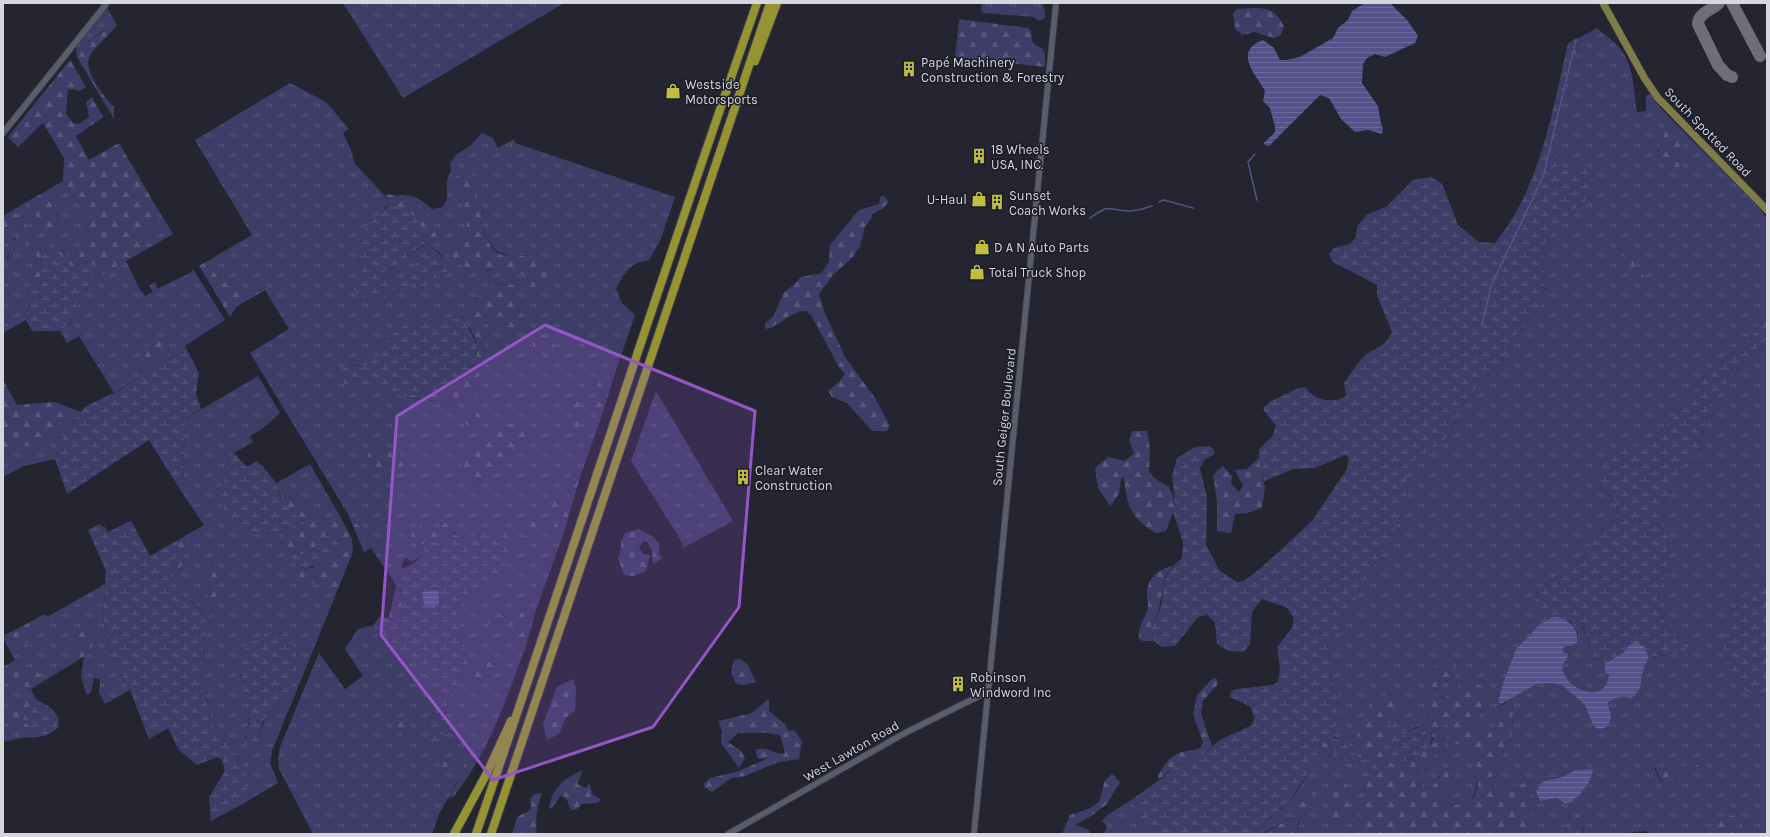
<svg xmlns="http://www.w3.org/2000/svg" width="1770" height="837" font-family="Karla,sans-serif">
<defs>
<pattern id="grass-tufts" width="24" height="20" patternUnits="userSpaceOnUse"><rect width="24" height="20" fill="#3d3d67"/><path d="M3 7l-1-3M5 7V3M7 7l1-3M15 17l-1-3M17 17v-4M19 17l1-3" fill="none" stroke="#58587c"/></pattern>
<pattern id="forest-firs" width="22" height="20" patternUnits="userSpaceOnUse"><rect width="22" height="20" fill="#3d3d67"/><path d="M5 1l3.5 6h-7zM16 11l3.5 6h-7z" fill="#58587c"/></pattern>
<pattern id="wetland-marsh" width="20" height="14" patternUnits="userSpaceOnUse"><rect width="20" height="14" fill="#3d3d67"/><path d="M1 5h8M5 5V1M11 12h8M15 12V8" fill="none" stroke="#58587c"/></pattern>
<pattern id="water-rules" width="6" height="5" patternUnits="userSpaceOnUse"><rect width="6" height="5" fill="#53528b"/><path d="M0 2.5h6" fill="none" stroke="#6b6a9b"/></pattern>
</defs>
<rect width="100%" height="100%" fill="#252532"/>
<path fill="url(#grass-tufts)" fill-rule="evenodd" d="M343 3H564L403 98Z
M982 3H1042L1045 11V18L1038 21 1034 17 983 13 981 9Z
M107 8 117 25 111 32 104 30 80 48 77 57 76 47Z
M1597 28C1606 36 1618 44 1624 54 1634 71 1634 93 1637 112L1646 111V96L1651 94 1658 105 1669 117 1751 199 1767 218V318L1742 346 1709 371 1663 430 1637 447 1622 445 1598 483 1617 503V516L1599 533 1581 559 1538 590 1535 601 1539 625 1516 649 1505 677 1498 701 1500 703H1503L1494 728 1487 734 1476 730V723L1488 695 1463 682 1442 700H1437L1434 693 1439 686 1457 674 1456 662 1428 699 1430 710 1426 724 1414 728 1412 723 1398 720 1390 724 1400 708V698L1359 744 1364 761 1358 758 1350 746 1333 736V729L1341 718V708L1332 680 1328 647 1397 525 1407 500 1406 475 1418 456 1440 446 1452 431 1456 411 1504 357 1515 337 1541 306 1545 287 1542 250 1555 227 1592 195 1569 170 1558 166 1553 151V144L1570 67 1577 54 1579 38ZM1662 143 1683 144 1682 152 1657 151Z
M290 83 326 102 349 129 343 133 351 150 355 164 389 200C385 210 379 216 370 221L357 260 364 275 392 289 412 281 415 282 428 270H431L433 278 440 279 447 269 439 252 431 249 423 263H415L408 279 394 281 384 275 385 270 403 262 412 252 433 241 417 202 399 195C416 195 420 199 432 209L442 207 447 200V179L451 171 450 163 456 155 471 145 482 133 493 138 498 148 514 139 515 143 675 197 660 241 649 260C628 264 626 271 616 289L622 303 635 315 613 379 606 375 596 415H602L581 474 578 469 567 481 569 496 565 502H559L550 499 549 507C559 517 557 520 555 534L564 532 535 613 526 610 512 618 490 613 484 624C494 623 514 620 518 631 519 634 519 638 520 641L526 646C509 690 494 738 467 778L466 763 450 768 457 767 460 771V777L439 814 432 834H313L279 769 278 759 280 747 319 653 345 689 363 676 345 649 358 629 374 625 379 637 399 656 416 662 427 679 436 682 439 686 436 711 427 723 444 743C444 724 443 692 462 682 469 678 485 676 493 674L489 662 474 669 463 649 457 612 464 598 480 594 495 530 461 539 452 530 453 523 437 532H428L423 527 414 543 420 545 425 550 424 554 412 562 406 558 403 562 402 568 393 580 371 548 362 529 348 514 250 353 289 329 265 290 240 291 223 281 204 263 252 235 195 140ZM452 189 476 194 484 212 481 222 486 237 495 250 509 256 528 255 523 289 510 295 525 322 506 326 501 316 491 315 482 328 485 348 474 398 458 403 427 400 404 397 381 386 348 388 347 366 368 365 379 355 388 338 402 326 463 317C470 308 483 287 495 284 503 282 512 287 521 284L524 275 511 271H486L453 240 468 231 460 192ZM501 428 530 449 508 454 480 480 467 482 461 465 482 443Z
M63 181 84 211 88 232 73 259 66 257C63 251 59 245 58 239 55 222 60 206 46 191Z
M28 201 60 254H42L32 232 13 210Z
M157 208 173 234 145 250C141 230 148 237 154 224 156 220 156 213 157 208Z
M11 224 20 225 22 229 14 238 7 259 16 271 11 262 14 246 19 240 31 246 38 258 30 283 26 320 3 333V230Z
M126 261 141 292 142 291 145 296 153 292 149 286 155 282 157 288H159L190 273 193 269 225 320 169 356 168 345 139 364 140 376 114 393 79 336 67 343 60 331 68 325 90 282Z
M1767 339V581L1746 593 1749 694 1767 696V834C1761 834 1746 835 1742 828 1741 826 1740 822 1740 819L1707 829 1708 834H1651L1645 831 1619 834H1582L1584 828 1571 816 1564 834H1535L1534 824 1528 809 1533 796 1524 783 1502 791 1495 787 1493 775 1512 734 1513 708 1511 698 1535 685 1548 683 1563 685 1584 704 1594 727 1609 725 1610 709 1608 703C1615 696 1622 697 1632 698 1642 689 1640 687 1642 675 1643 669 1646 663 1649 657L1678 654 1685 643 1668 630 1658 606 1659 589 1666 575V557L1670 542 1662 526 1663 507 1680 471 1700 453 1702 433 1712 402 1741 365ZM1658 766 1665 769H1698L1681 771 1676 774 1675 784 1665 790 1655 770V767ZM1593 769C1587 787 1582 794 1564 803L1557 798 1540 801 1544 781 1562 777 1575 770Z
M258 376 280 413 262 429 250 436 253 442 251 443 234 453 227 464 226 477 220 489 248 533 284 534 298 570 295 574 333 589 340 584 272 751 270 763 278 783 249 800 245 770 240 761 212 723 201 679 206 620 214 605 219 577 213 570 212 557 205 570 211 585 203 614 197 605 175 591 170 577 179 574 186 550 185 536 204 525 183 494 185 419ZM240 673 285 700C265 712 263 720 259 742L245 739 250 715 248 697Z
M656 391 733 521 683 548 682 542 631 461Z
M73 409 81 412 66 430 55 459 24 466 3 477V448L36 445 56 434Z
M310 464 340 516 320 519 285 494 281 495 275 484Z
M105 584 103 617 111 656 130 690 105 704 99 693 100 680 94 678 91 692 87 695 81 677 84 656 93 651 91 628 88 627C73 632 75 650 75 662L44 681 37 671 29 668 20 672 13 671 12 662 15 661 3 637 17 641 19 654 26 643 35 644V633L39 626H47L49 616Z
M1582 626C1588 635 1586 643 1589 653L1605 663V671L1609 676C1609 679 1609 683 1608 685 1598 702 1570 688 1564 675 1560 667 1564 656 1563 647L1565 645 1571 646 1578 636 1575 628Z
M13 675 25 687 31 689 36 699H21L12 728 22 738 3 742V680L5 682Z
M1442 725H1449L1451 732 1444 739 1431 744 1433 739 1431 733Z
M1448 744C1453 744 1460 743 1464 744 1478 751 1486 806 1459 805 1451 804 1447 804 1441 800L1443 793V771L1431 789 1423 788C1416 774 1436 751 1448 744Z
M1320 745 1324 754 1331 756 1336 755 1355 765 1358 776 1365 783 1366 799 1356 825 1344 834H1296L1300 821 1296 814 1264 833 1263 827C1269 817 1279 811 1288 803 1302 789 1313 763 1320 745Z
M1131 800 1151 834H1104L1107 826 1102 821 1106 816Z"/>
<path fill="url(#forest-firs)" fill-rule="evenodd" d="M1255 8C1271 8 1276 12 1284 26L1281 35 1273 38 1255 32 1242 35 1235 29 1233 13 1237 9Z
M959 19 1028 28 1031 31 1032 41 1036 46 1042 48 1045 53V67L955 57Z
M105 30 111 32C105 39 92 49 89 58 85 73 104 97 114 107V119L77 57 80 48Z
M70 60 86 87 80 91 68 89 66 114 73 123 79 124 89 117 86 102 92 97 103 117 76 136 89 160 119 143 157 208C156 213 156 220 154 224 148 237 141 230 145 250L90 282 96 271 87 260C78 265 74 269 64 263L28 201 46 191C60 206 55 222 58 239 59 245 63 251 66 257L73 259 88 232 84 211 63 181 64 158 43 123 18 147 8 137Z
M1669 125H1671L1683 144 1682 152 1686 159 1679 167 1674 168 1657 157C1657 152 1665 128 1669 125Z
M466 168 472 171C473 178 474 187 477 195 478 200 483 206 483 212 484 215 482 218 482 221 481 230 488 242 493 249 509 267 548 239 553 277L545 289 532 297 523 290 510 295 525 322 515 329 506 326 501 316 492 315 482 328 485 348 474 398 458 403 404 397 463 383C469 373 479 358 477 345 476 338 467 324 463 317 470 308 483 287 495 284 503 282 512 287 520 284L524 275C505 268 478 274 461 265 455 262 449 255 444 251L452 240 468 231 460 193 452 189 451 185 460 172Z
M385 194C422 197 422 205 437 235L433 241 424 245V237L396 206 386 208 389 200Z
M881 196H884L889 202 882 209 872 214 871 219 865 227 860 246 852 258 833 275 819 294 824 311 845 357 875 398 890 426 887 431H872L847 403 832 397 828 391 839 382 845 374 839 367 811 315 807 311C793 310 780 325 767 329L765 328V323L773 317 784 292 794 285 801 277 822 273 829 261 830 245 859 210 879 204Z
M13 210 32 232 42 254 40 287 36 290 30 283 38 258 31 246 19 240 14 246 11 262 16 271 15 275C5 265 7 250 14 239 16 235 20 232 22 229L20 225 11 224 3 230V216Z
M1626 248H1630L1634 265 1643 275 1644 278 1641 280 1630 275 1623 253Z
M204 263 223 281 240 291 265 290 236 307 230 317 199 266Z
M530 328H534L554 343V349L552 354 540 353 533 346Z
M161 338 168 345 169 356 140 376 139 364 152 339Z
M606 375 613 379 602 415H596L594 409 599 380Z
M3 380 17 405 54 402 73 409 56 434 36 445 3 448Z
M573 399 580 403 579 424 574 432H571L570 428 573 419 570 400Z
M474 410 480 415 479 424 469 426 463 422 461 416 465 411Z
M511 424C524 431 531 433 530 449L508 454 480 480 467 482 462 476 461 465C476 449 490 431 511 424Z
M1132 431H1147L1150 448 1149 471 1154 478 1169 487 1175 501 1173 512 1166 531 1155 533C1130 516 1127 507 1124 477L1121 479 1119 494 1110 506 1098 488 1095 468 1108 457 1125 461 1134 453 1129 441Z
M384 446 404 456V466L398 470 390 468 381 475 373 474 366 465 368 453Z
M1259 458 1265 488 1262 508 1247 513 1235 514 1231 533 1217 531V502L1213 475 1223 466 1232 476 1231 484 1239 492 1243 486 1235 470 1247 469Z
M578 469 581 474 564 532 555 534 552 530C562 510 551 517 547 501L550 499 559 502H565L569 496 567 481 572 471Z
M285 494 320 519 340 516 352 539 353 552 340 584 333 589 298 579 295 574 298 570 315 567 326 532 320 543 306 554 294 555 289 552 284 534 286 528 292 526 280 500 281 495Z
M348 514 362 529 371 548 364 552Z
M532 520 540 523V527L535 530 529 545H526L524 537Z
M451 521 453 523 452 530 455 535 459 536 461 539 460 541 448 537 420 545 414 543 411 536 415 527 420 524 428 532H437L441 524Z
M639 529 652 536 659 543V554L663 558 653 564 652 550 647 542 643 541 639 547 643 554 650 555 646 571 634 576 624 575 618 558 621 549V541L625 533Z
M185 536 186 550 179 574 170 577 180 539Z
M208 557H212L213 570 220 577 214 605 206 620 203 614 211 585 205 570Z
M1172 566 1165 577 1158 614 1151 627 1154 641H1143L1139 639C1138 625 1144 621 1148 609 1149 605 1147 601 1147 597 1146 580 1156 570 1172 566Z
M396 586C405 592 401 606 400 616L395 619 389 618Z
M526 610 535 613 526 646 520 641C519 638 519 634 518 631 514 620 494 623 484 624L481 621 483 616 490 613 512 618Z
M43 615 49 616 47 626H39L35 633V645L26 643 24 653 19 654 17 641 3 636Z
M88 627 91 628 93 651 75 662C75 649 73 632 88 627Z
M741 659 748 665 756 682 744 685 736 684 731 672 734 660Z
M1454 660 1456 662 1457 674 1439 686 1434 693 1437 700H1442L1463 682 1469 680 1485 688 1488 695 1476 723V730L1487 734C1501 722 1496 707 1511 698L1513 708 1512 734 1493 775 1495 787 1502 791 1524 783 1529 786 1533 796 1528 809 1534 824 1535 834H1344L1356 825 1366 799 1365 783 1371 776 1379 773 1371 761H1364L1359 744 1358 726 1373 702 1390 692 1400 698V708L1390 724 1410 760 1431 744 1444 739 1451 732 1449 725H1442L1431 733 1405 739 1403 736 1404 733 1426 724 1430 710 1428 699V678L1436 666ZM1449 744H1463L1469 748 1475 765 1478 785 1474 798C1463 805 1452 808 1441 800L1443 793 1452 788 1455 776 1451 771H1443L1431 789 1423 788C1416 774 1436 751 1449 744Z
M12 662 14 671 20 672 29 668 37 671 44 681 31 689 25 687 13 676 9 680 5 682 3 680V667Z
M489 662 496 665 497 671 493 674 462 682 459 679 461 675Z
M1213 678 1217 679 1218 684 1203 701 1201 714 1212 746 1202 755 1171 769 1159 780 1158 776C1163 767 1168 757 1179 753 1186 750 1191 752 1200 748L1203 742 1193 715 1197 695Z
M573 679 576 690 575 710 566 718 559 734 547 740 543 724 557 687Z
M769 698V711L785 724 788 730 795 731 802 741 799 759 776 763 745 776 731 778 712 792 704 787V784L710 778 736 772 769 758 758 759 755 750C769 745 774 756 785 753L780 735 766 733H738L728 742 741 751 745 758 739 768 721 743 722 730 718 721 752 713Z
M21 699H36L51 708 48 709 32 705 25 722 32 728 36 737 22 738 12 729 8 714 15 701Z
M410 716 413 719 406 730 411 741 409 743 406 742 397 727 398 719Z
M1321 743H1326L1332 748 1336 755 1331 756 1324 754 1320 745Z
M459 757 466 763 467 778 454 796 447 799C453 789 465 777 456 767L450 768 444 776 439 773 438 768 447 759Z
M1692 764 1698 765V769C1691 772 1684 770 1676 774L1675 784 1671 790H1665L1655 767 1658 766 1665 769Z
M583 770 577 784 586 788 589 783 593 795 602 800 596 803 582 804 577 809 571 810 567 800 561 795 551 809 549 808C553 787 564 778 583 770Z
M1112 774 1120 782 1107 804 1091 816 1075 825 1088 829 1091 834H1062L1070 815 1088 809 1099 802 1105 780Z
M1346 784 1348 788 1349 805 1339 819 1334 820 1329 806V796L1341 785Z
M1315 788 1320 790 1319 794H1313L1308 798 1305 809 1302 810 1299 808 1302 795Z
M542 793C537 807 535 819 537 834H512L517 817 527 812 531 808 530 799 534 794Z
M1296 814 1300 817 1296 834H1264Z
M1577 815C1582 821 1584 827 1582 834H1564L1571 816Z
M1734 815 1740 819C1743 833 1744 829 1755 834H1708L1706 829 1727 817Z"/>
<path fill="url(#wetland-marsh)" d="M1578 38H1579L1577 54 1570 67 1553 144V151L1558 166 1569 170 1588 164 1593 173 1592 195 1555 227 1542 250 1545 287 1541 306 1515 337 1504 357 1456 411 1452 431 1440 446 1418 456 1406 475 1407 500 1397 525 1328 647 1332 680 1341 708V718L1333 729V736L1335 739C1347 739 1352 750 1358 758L1371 761 1377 758 1382 761 1383 769C1377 775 1371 776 1365 783L1358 776 1355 765 1336 755 1332 748 1326 743H1321L1311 769 1289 802 1267 820 1263 827 1264 834H1151L1131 800 1164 777 1171 769 1202 755 1220 740 1252 725 1254 717 1250 706 1230 697 1231 691 1236 689 1273 685 1278 682 1280 669 1277 647 1292 628 1294 618 1286 607 1262 599 1252 612 1250 645 1243 652 1229 651 1217 644 1215 622 1207 615 1198 617 1175 646 1161 647 1154 641 1151 627C1153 623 1157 618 1159 613 1167 587 1157 578 1182 558L1183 542 1173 512 1175 501 1172 476 1177 458 1195 447 1210 446 1213 449 1215 454 1205 459 1200 468 1207 498 1206 545 1219 570 1237 582 1244 581 1261 568 1312 521 1347 469 1349 458 1345 455 1315 468 1294 469 1264 481 1259 458V449L1272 437 1276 426 1263 409 1269 402 1299 388 1305 387C1314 401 1333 404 1346 396L1344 383C1351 374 1357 362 1366 355 1378 346 1385 347 1392 332L1377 295V285L1333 262 1329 254 1334 248 1350 244 1356 237 1357 226 1368 214 1386 207 1413 180 1432 177 1442 184 1458 225 1479 242 1495 243C1541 186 1552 112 1568 43Z
M396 206C416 213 424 223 424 245L412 252 403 262 385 270 384 275 394 281 408 279 415 263 423 262 430 249 438 252 448 269 445 276 440 279 433 278 431 270H428L430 283 423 288H419L415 282 412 281 405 289H392L388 297C372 300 361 301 351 286L356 279 364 275 357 260V243L370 221 376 217 386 208Z
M42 254H60C69 270 73 268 87 260L95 264 96 271 68 325 60 331H32L26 320 30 283 36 290 40 287Z
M463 317 477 345 476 357 470 372 463 383 447 389 404 397 381 386 348 388 339 378 338 371 347 366 368 365 379 355 388 338 402 326Z
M1767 318V339L1741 365 1712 402 1702 433 1700 453 1680 471 1663 507 1662 526 1670 541 1666 557V575L1659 589 1658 606 1668 630 1685 643V649L1678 654 1649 657 1644 647 1629 645 1623 653 1605 663 1589 653C1586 643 1588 635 1583 626L1575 628 1569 621 1550 618 1539 625 1535 601 1538 590 1581 559 1599 533 1617 516V503L1598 483V473L1616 447 1622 445 1637 447 1663 430 1709 371 1742 346Z
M184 344 199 373 196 394 201 409 185 419 183 494 149 440 67 494 55 459 66 429 86 406 120 390Z
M234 453 247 467 257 461C266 470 282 486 280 500L304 522V529L299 531 292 526 286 528 284 534 248 533 224 514 220 489 226 477 227 464Z
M131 521 150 556 180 539 170 577 175 591 197 605 206 620 201 679 212 723 240 761 245 770 249 800 211 821 209 797 225 771 222 760 217 757 197 765 178 749 168 728 149 739 130 690 111 656 103 617 106 571 88 530 100 524 102 527 104 526 108 532Z
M331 530 341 540 343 546C333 561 315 567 298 570L289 552C305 562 319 545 326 532Z
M495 530H507L513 543 500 574 480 594 464 598 457 612 463 649 474 669 461 675 459 679 462 682 450 695 444 715V743L438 751 430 745 427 723 436 711 439 686 436 682 427 679 416 662 399 656 379 637 374 625 379 617 395 619 400 616C401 608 403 598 401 591 399 587 395 585 393 580L402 568C409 568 423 557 425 550L420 545 448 537 460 541 461 539Z
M1767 581V696L1749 694 1738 684 1723 654 1726 628 1746 593Z
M281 627 288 632 296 652V672L285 700 273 708 262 723 259 742 255 747 247 746C243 734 251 725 250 713 249 694 230 661 248 645 257 637 271 632 281 627Z
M32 705 48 709 51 708C57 715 60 718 58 728L45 736 36 737C32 728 26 724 22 716L25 708Z
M1398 720H1406L1412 723 1414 728 1405 733 1403 736 1405 739 1431 733C1436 752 1407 761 1392 764 1380 753 1387 738 1390 724Z"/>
<path fill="url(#water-rules)" d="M1365 3H1390L1407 20 1418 36 1415 43 1385 57 1375 54 1367 58 1363 64 1362 83 1378 106 1381 124 1383 129 1382 134 1368 130 1355 132 1341 119 1329 98 1320 95 1269 146 1263 144 1275 132V127L1270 108 1263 101 1265 91C1255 73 1233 52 1263 40L1274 48 1280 60H1286L1300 57 1333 38 1338 28 1348 20 1352 11Z
M437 590 439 592V604L434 608 426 606 423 600V592Z
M1558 617C1571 622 1579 628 1577 643L1571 646 1565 645 1563 648V652L1568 654V656C1567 659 1564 662 1563 664 1557 683 1603 710 1609 676L1605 671V663L1623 653 1629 645 1637 642 1644 647 1649 657C1646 663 1643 669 1642 675 1640 687 1642 689 1632 698 1623 697 1615 696 1608 703L1611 715 1609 726 1601 729 1594 727 1584 704 1562 685 1548 683 1535 685 1503 703H1500L1498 701 1505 677 1516 649 1539 625 1550 618Z
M1593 769C1592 782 1581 793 1572 802L1564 803 1557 798 1540 801 1536 791 1544 781 1562 777 1575 770Z"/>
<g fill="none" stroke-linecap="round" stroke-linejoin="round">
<path stroke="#53528b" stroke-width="1.5" d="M1255 154 1248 162 1257 200
M1159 202 1164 200 1193 208
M1090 218C1113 202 1106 211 1129 211 1137 211 1145 208 1152 206
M1482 325 1491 286 1543 177 1576 40"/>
<path stroke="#6e6e78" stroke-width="12" d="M1719 3C1712 10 1698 13 1698 24L1718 65 1727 75 1732 77
M1732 3 1760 56"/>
<defs>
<path id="minor" d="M3 133 107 3
M728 834 903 734 987 692
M974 834 1056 3"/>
<path id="major" d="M1603 3 1645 79 1658 98 1767 210"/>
<path id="highway" d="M755 61 777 3
M454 834 487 773 511 721
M476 834C571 557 660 279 757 3
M491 834 770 3"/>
</defs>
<use href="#minor" stroke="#42424d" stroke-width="7"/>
<use href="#major" stroke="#42424d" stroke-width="8"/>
<use href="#highway" stroke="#42424d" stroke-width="10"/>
<use href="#minor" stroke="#5b5c6b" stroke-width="5.5"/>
<use href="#major" stroke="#7e7d49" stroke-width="7"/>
<use href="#highway" stroke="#959332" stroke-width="8"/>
</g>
<path fill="#9256c7" fill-opacity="0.2" stroke="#9256c7" stroke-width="3" stroke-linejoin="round" d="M545 325 755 411 739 607 653 727 493 780 381 635 397 416Z"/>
<defs>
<symbol id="building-bare" viewBox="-9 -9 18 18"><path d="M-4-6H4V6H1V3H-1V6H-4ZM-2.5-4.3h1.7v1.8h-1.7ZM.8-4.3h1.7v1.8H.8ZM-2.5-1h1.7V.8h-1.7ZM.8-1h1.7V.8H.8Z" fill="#c0be40" stroke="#1b1c28" stroke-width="2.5" paint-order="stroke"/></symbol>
<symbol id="shop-bare" viewBox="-9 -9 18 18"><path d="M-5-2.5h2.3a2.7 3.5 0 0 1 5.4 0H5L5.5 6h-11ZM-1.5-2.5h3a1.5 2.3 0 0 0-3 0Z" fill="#c0be40" stroke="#1b1c28" stroke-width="2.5" paint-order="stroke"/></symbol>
</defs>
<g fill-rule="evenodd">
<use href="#building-bare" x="898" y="58" width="22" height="22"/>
<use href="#shop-bare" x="662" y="80" width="22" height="22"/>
<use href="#building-bare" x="968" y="145" width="22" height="22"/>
<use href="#shop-bare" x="968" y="188" width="22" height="22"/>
<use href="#building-bare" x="986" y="191" width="22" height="22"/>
<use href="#shop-bare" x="971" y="236" width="22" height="22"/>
<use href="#shop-bare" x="966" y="261" width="22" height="22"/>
<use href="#building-bare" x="732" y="466" width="22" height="22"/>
<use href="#building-bare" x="947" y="673" width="22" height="22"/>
</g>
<g text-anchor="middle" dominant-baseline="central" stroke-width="3" stroke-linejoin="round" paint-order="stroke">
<g font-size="13" fill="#d5d6de" stroke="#1b1c28" text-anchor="start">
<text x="921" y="62">Papé Machinery<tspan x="921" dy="15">Construction &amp; Forestry</tspan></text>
<text x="685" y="84">Westside<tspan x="685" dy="15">Motorsports</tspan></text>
<text x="991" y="149">18 Wheels<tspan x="991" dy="15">USA, INC.</tspan></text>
<text x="1009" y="195">Sunset<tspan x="1009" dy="15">Coach Works</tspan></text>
<text x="967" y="199" text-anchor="end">U-Haul</text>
<text x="994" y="247">D A N Auto Parts</text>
<text x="989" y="272">Total Truck Shop</text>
<text x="755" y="470">Clear Water<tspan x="755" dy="15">Construction</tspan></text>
<text x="970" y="677">Robinson<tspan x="970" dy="15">Windword Inc</tspan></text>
</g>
<g font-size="13" fill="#d5d6de" stroke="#1b1c28">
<text transform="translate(1708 132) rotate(46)">South Spotted Road</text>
<text transform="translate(1004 417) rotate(-84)">South Geiger Boulevard</text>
<text transform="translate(851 751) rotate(-30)">West Lawton Road</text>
</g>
</g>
<rect width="1770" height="837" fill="none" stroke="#d5d6de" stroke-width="8"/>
</svg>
